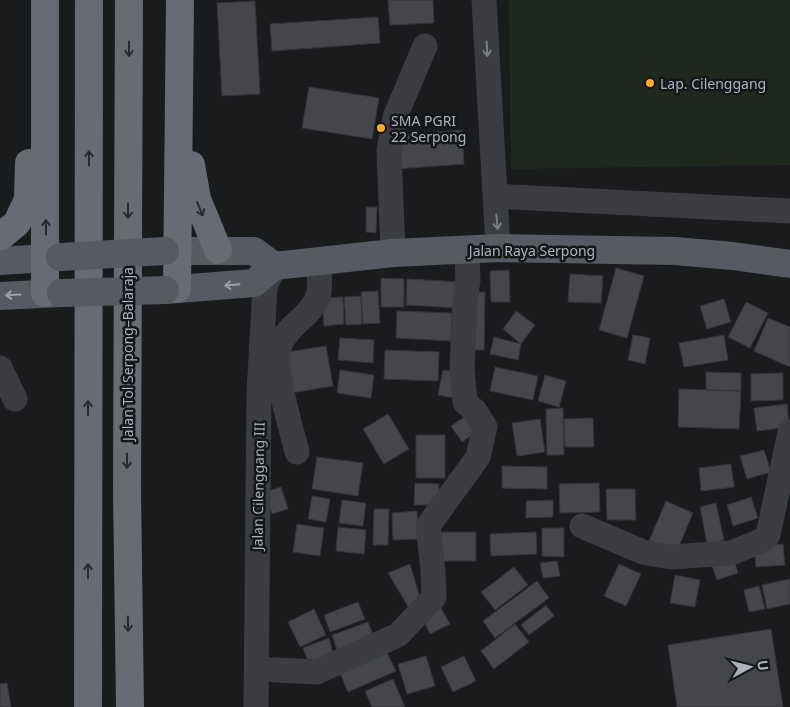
<svg xmlns="http://www.w3.org/2000/svg" width="790" height="707" font-family="'Noto Sans',sans-serif">
<rect width="100%" height="100%" fill="#1a1b1d"/>
<path fill="#202920" d="M509 0H790V165L511 169Z"/>
<path fill="#44464a" stroke="#343539" d="M388 0H433L434 23 390 25Z
M255 1 260 94 222 96 217 3Z
M378 17 380 43 272 51 270 24Z
M309 87 379 98 372 139 302 128Z
M462 130 464 164 395 169 392 135Z
M366 207H377L376 233 366 232Z
M616 268 644 276 627 338 599 330Z
M509 270 510 302H491L490 271Z
M570 274 603 276 601 303 568 302Z
M381 278 404 279V307H381Z
M407 279 461 282 460 308 406 305Z
M378 291 380 323 363 324 361 292Z
M471 292H485L484 350H468Z
M361 296 362 324 346 325 344 297Z
M343 297 344 324 324 326 322 298Z
M724 299 731 322 707 329 700 306Z
M746 302 768 313 750 348 728 337Z
M397 311 452 313 451 341 396 338Z
M516 311 535 325 521 344 503 329Z
M768 318 790 327V367L754 351Z
M633 335 650 338 645 364 628 360Z
M724 335 728 360 684 367 679 343Z
M494 337 521 344 518 360 490 354Z
M340 338 374 340 373 363 338 360Z
M326 346 333 386 286 394 280 353Z
M385 350 439 352 438 381 384 379Z
M495 367 538 376 533 400 490 391Z
M340 370 374 375 371 398 337 393Z
M443 370 459 373 455 398 438 395Z
M706 372 741 373V391L706 390Z
M783 373V400L751 401V374Z
M545 375 566 381 559 407 538 401Z
M679 389 741 391 739 429 678 427Z
M787 404 789 427 757 431 754 408Z
M563 408 564 455H547L546 409Z
M472 412 482 428 462 442 451 426Z
M388 414 409 449 384 464 363 429Z
M593 418 594 447H565L564 419Z
M540 419 545 452 517 456 512 423Z
M416 435H445V478H416Z
M764 450 771 472 747 479 740 456Z
M317 457 363 463 358 496 312 489Z
M731 464 734 487 701 491 699 468Z
M502 466 547 467V489L502 488Z
M415 483 439 484 438 505H414Z
M599 483 600 512 560 513 559 484Z
M281 487 288 509 272 514 265 492Z
M606 489H635L636 520H607Z
M312 496 330 499 326 522 308 519Z
M751 497 758 518 733 526 727 505Z
M342 500 366 503 363 526 339 523Z
M553 500V517L526 518V501Z
M666 501 693 513 676 553 649 541Z
M716 503 724 540 707 544 700 507Z
M374 509H389L388 545H373Z
M417 511 418 539 393 540 392 513Z
M297 524 324 528 320 556 293 552Z
M338 527 366 530 364 554 336 551Z
M542 528H564V557L542 556Z
M441 532H476V561H441Z
M536 532 537 554 491 556 490 534Z
M783 544 785 565 756 567 754 546Z
M733 558 738 573 717 580 712 566Z
M557 561 560 576 543 578 540 563Z
M410 564 420 598 409 608 388 573Z
M619 564 641 574 626 606 604 596Z
M514 567 528 585 495 610 481 592Z
M675 575 700 580 695 607 670 603Z
M790 579V604L767 609 762 585Z
M537 581 549 598 495 638 483 621Z
M759 586 765 609 749 612 744 590Z
M358 602 365 619 330 632 324 615Z
M546 605 554 616 529 635 521 625Z
M440 606 450 624 430 634 421 615Z
M314 609 326 635 300 647 288 622Z
M368 622 376 643 339 656 332 635Z
M515 624 529 642 494 669 481 651Z
M771 629 783 707H677L668 645Z
M329 638 334 658 311 668 303 648Z
M384 647 396 671 348 692 338 668Z
M426 656 435 686 407 694 398 664Z
M464 656 476 681 453 692 441 667Z
M393 679 405 707H372L365 691Z
M7 683 11 707H0V684Z"/>
<g fill="none" stroke-linecap="round" stroke-linejoin="round">
<path stroke="#3b3d43" stroke-width="25" d="M484 0 498 248
M495 196 790 211
M393 253 389 151 395 117 425 46
M0 368 15 399
M297 452C291 427 273 371 279 347 286 325 315 315 319 292 320 282 319 271 319 261
M582 526 643 552 670 557 731 553 763 540 768 535 790 432
M257 669 317 672 398 635 434 597 433 570 428 526 478 457 485 427 475 411 465 402 462 368 465 301 468 280 467 250
M256 707 259 393 265 287 274 266"/>
<path stroke="#575a62" stroke-width="28" d="M165 251H254L274 266
M0 261 60 257
M165 290 254 283 274 266 393 253 498 248 675 251 733 256 790 264
M0 296 61 293"/>
<path stroke="#676b74" stroke-width="28" d="M129 0 127 489 130 707
M191 165 197 199 218 250
M0 237 17 223 28 199 29 163
M177 289 180 0
M45 293V0
M88 707 89 0"/>
<path stroke="#575a62" stroke-width="28" d="M60 257 165 251
M61 293 165 290"/>
</g>
<defs><path id="oneway-shaft" d="M-6 0H5M1.5-3L5.5 0L1.5 3" fill="none" stroke-width="1.6" stroke-linecap="round" stroke-linejoin="round" transform="scale(1.25)"/></defs>
<g stroke="#2a2b2f">
<use href="#oneway-shaft" transform="translate(129 49) rotate(90)"/>
<use href="#oneway-shaft" transform="translate(89 158) rotate(-90)"/>
<use href="#oneway-shaft" transform="translate(200 209) rotate(68)"/>
<use href="#oneway-shaft" transform="translate(128 211) rotate(90)"/>
<use href="#oneway-shaft" transform="translate(46 227) rotate(-90)"/>
<use href="#oneway-shaft" transform="translate(88 408) rotate(-90)"/>
<use href="#oneway-shaft" transform="translate(127 461) rotate(90)"/>
<use href="#oneway-shaft" transform="translate(88 571) rotate(-90)"/>
<use href="#oneway-shaft" transform="translate(128 624) rotate(89)"/>
</g>
<g stroke="#797e87">
<use href="#oneway-shaft" transform="translate(487 49) rotate(87)"/>
<use href="#oneway-shaft" transform="translate(497 222) rotate(85)"/>
</g>
<g stroke="#9ba1ac">
<use href="#oneway-shaft" transform="translate(232 285) rotate(175)"/>
<use href="#oneway-shaft" transform="translate(13 295) rotate(177)"/>
</g>
<g fill="#ffa931" stroke="#151618" stroke-width="2">
<circle cx="650" cy="83" r="5"/>
<circle cx="381" cy="128" r="5"/>
</g>
<g text-anchor="middle" dominant-baseline="central" stroke-width="5" stroke-linejoin="round" paint-order="stroke">
<g font-size="14" fill="#acb3be" stroke="#151618" text-anchor="start">
<text x="660" y="83">Lap. Cilenggang</text>
<text x="391" y="120">SMA PGRI<tspan x="391" dy="16">22 Serpong</tspan></text>
</g>
<g font-size="14" fill="#acb3be" stroke="#151618">
<text x="532" y="250">Jalan Raya Serpong</text>
<text transform="translate(127 354) rotate(-90)">Jalan Tol Serpong–Balaraja</text>
<text transform="translate(258 486) rotate(-89)">Jalan Cilenggang III</text>
</g>
</g>
<g transform="translate(750 667) rotate(83)" stroke="#151618" stroke-width="4" paint-order="stroke">
<path d="M0-4L9 19L0 12L-9 19Z" fill="#acb3be"/>
<text y="-8" font-size="14" font-weight="bold" text-anchor="middle" fill="#acb3be">U</text>
</g>
</svg>
